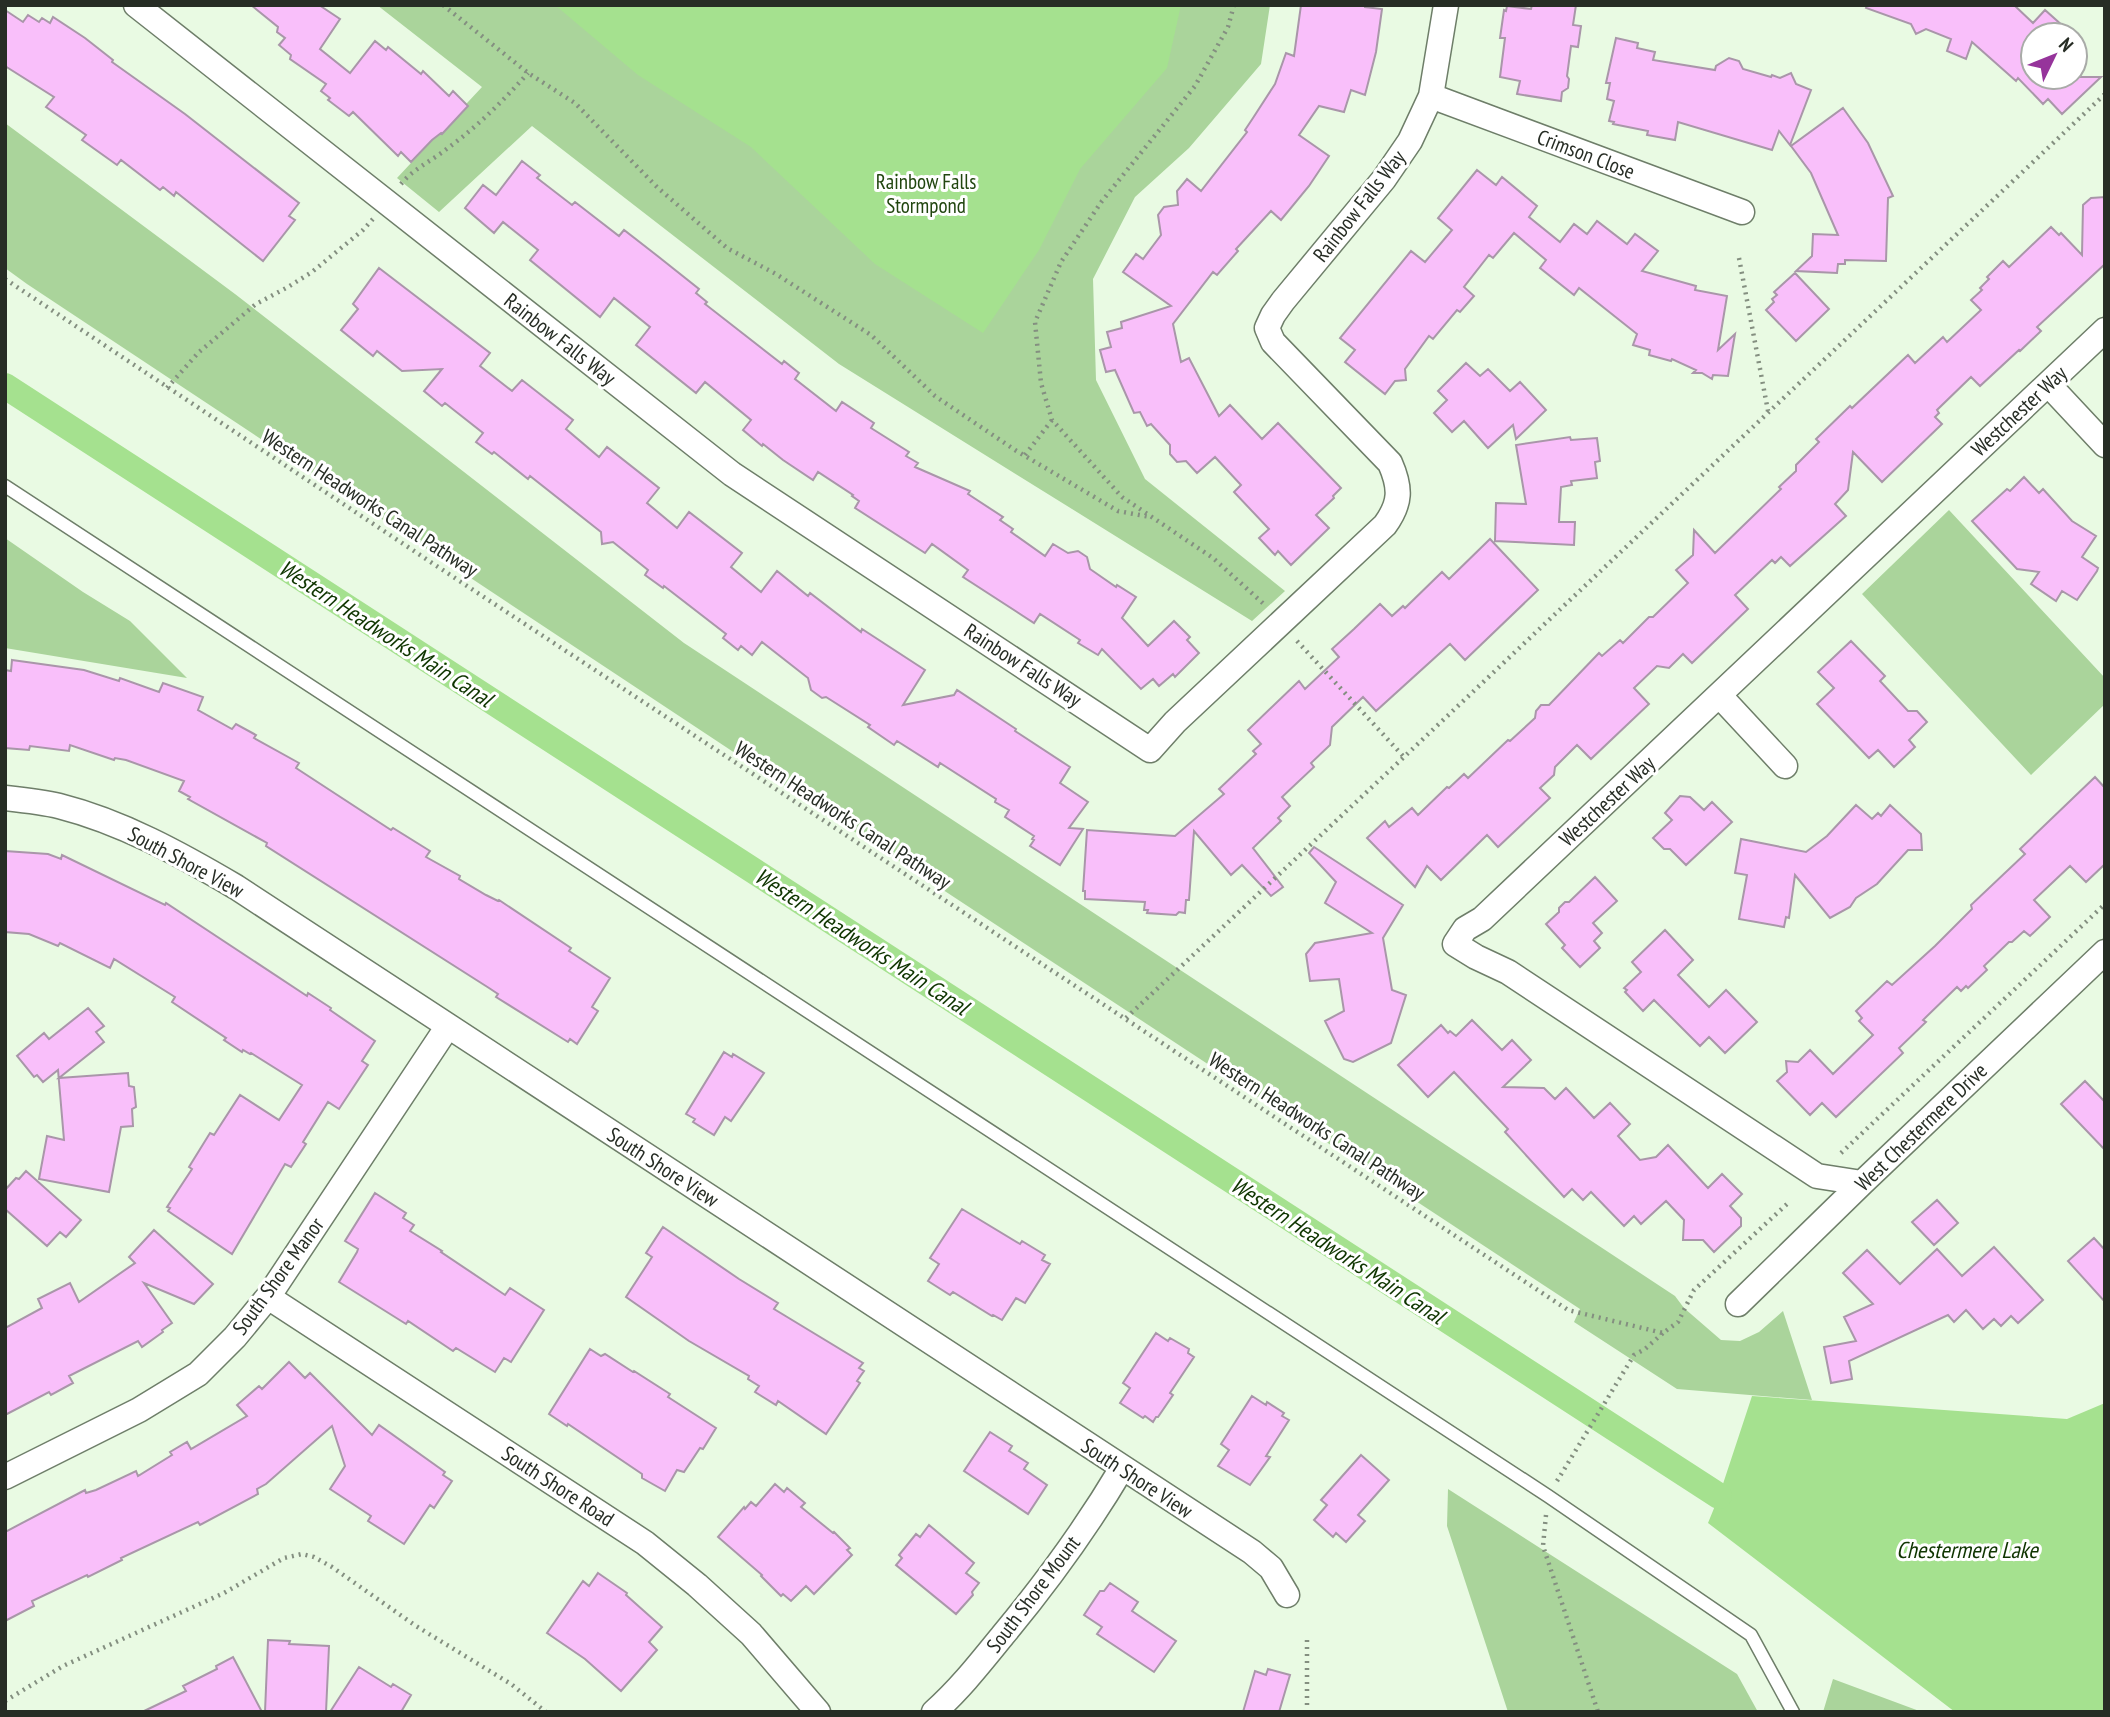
<svg xmlns="http://www.w3.org/2000/svg" width="2110" height="1717" font-family="'PT Sans Narrow',sans-serif">
<rect width="100%" height="100%" fill="#e9fae3"/>
<path fill="#aad49b" d="M377 5H1270L1261 64 1189 148 1135 197 1093 279 1096 380 1145 479 1285 591 1252 621 839 364 532 126 439 212 397 178 482 87Z
M5 123 235 294 684 643 1675 1296 1684 1308 1721 1340 1740 1341 1759 1332 1783 1311 1812 1400 1677 1389 1574 1322 1580 1309 741 757 27 284 5 268Z
M1949 510 2105 678V704L2031 775 1862 594Z
M5 538 83 592 130 621 187 678 5 648Z
M1448 1489 1737 1674 1758 1712H1508L1447 1526Z
M1833 1679 1922 1712H1823Z"/>
<path fill="#a5e18f" d="M555 5H1181L1167 68 1080 169 1039 250 983 333 875 264 751 147 638 75Z
M1752 1396 2067 1419 2105 1403V1712H1955L1708 1523 1719 1496Z"/>
<g fill="none" stroke-linecap="round" stroke-linejoin="round">
<path stroke="#a5e18f" stroke-width="26" d="M5 386 1719 1496"/>
</g>
<path fill="#f9bffa" stroke="#a996a9" stroke-width="2" d="M251 5H319L340 19 320 49 350 73 375 41 386 50 388 47 421 74 423 71 449 96 453 91 468 106 442 134 441 133 432 140 411 162 401 152 398 156 353 112 349 116 328 100 330 98 321 91 326 84 290 59 291 55 279 45 285 38 277 32 278 27Z
M1301 5H1365V7L1382 9 1376 52 1365 95 1351 90 1344 112 1319 106 1299 135 1329 156 1309 186 1281 220 1271 211 1236 249 1238 251 1217 275 1213 272 1173 324 1181 362 1189 358 1219 416 1230 405 1262 439 1278 423 1341 488 1333 496 1334 498 1316 515 1329 528 1291 565 1278 551 1275 555 1259 538 1269 529 1234 492 1241 485 1215 457 1197 473 1186 461 1177 462 1170 454V445L1151 424 1147 426 1140 412 1134 413 1115 370 1106 372 1100 350 1111 347 1107 332 1122 328 1121 322 1171 306 1123 272 1136 254 1143 259 1161 235 1158 215 1164 207 1178 205 1177 191 1187 179 1201 191 1247 132 1245 130 1253 118 1275 84 1286 53 1294 56Z
M1532 5H1576L1573 25 1581 26 1578 47 1571 46 1567 76 1569 79 1568 88 1562 92 1561 101 1517 94 1520 81 1500 77 1505 38H1500L1504 10 1506 11 1507 6 1531 9Z
M1867 5H2014L2033 23 2045 10 2073 35H2033V77H2101L2062 114 2048 99 2043 104 2018 78 2016 81 1972 42 1966 59 1947 51 1951 39 1926 29 1916 34 1911 24 1866 8Z
M5 10 23 22 28 15 39 22 42 18 50 23 53 17 85 38 113 60 112 62 185 114 299 203 289 216 295 220 263 261 176 192 174 196 163 187 160 190 121 160 117 165 82 140 86 135 46 107 54 97 5 66Z
M1616 38 1638 43 1637 48 1655 52 1653 60 1715 70 1716 66 1729 58 1739 61 1743 69 1771 77 1772 75 1780 78 1791 73 1796 84 1811 90 1790 145 1779 131 1772 150 1678 122 1675 140 1647 135 1648 131 1613 124 1614 122 1609 121 1614 101 1607 99 1610 83H1606Z
M1843 108 1868 143 1893 196 1888 198 1886 261 1845 260V264H1838L1837 273 1796 271 1812 256 1813 234 1838 235 1811 173 1791 146Z
M522 161 540 175 537 178 572 205 575 202 619 236 624 230 655 254 699 289 696 293 707 302 705 304 782 364 784 361 799 373 795 379 836 411 842 402 874 423 871 428 909 452 906 456 918 463 915 467 970 491 968 494 1003 517 1000 520 1013 529 1011 532 1045 556 1053 544 1068 553 1078 551 1087 557 1090 569 1116 587 1117 585 1136 597 1122 618 1148 646 1174 621 1190 637 1187 640 1199 653 1175 677 1173 674 1159 686 1153 679 1141 689 1102 649 1098 655 1078 643 1080 640 1040 614 1034 623 963 577 968 570 932 544 925 553 855 508 859 501 852 496 853 495 818 472 813 480 783 460 763 444 762 446 743 430 751 420 705 382 696 393 636 345 650 327 614 298 600 317 530 260 538 250 503 222 494 233 465 208 483 185 496 195Z
M1477 170 1496 185 1502 177 1537 206 1529 217 1560 242 1574 224 1587 234 1597 221 1627 244 1635 234 1658 251 1642 271 1696 286 1695 290 1727 296 1718 350 1735 334 1728 376 1713 375 1712 379 1702 373H1693L1696 370 1672 359 1671 361 1649 355 1650 350 1633 345 1637 334 1579 288 1574 295 1540 268 1546 260 1514 233 1493 258 1489 255 1464 287 1474 296 1460 312 1457 310 1433 339 1429 336 1405 369 1406 380 1395 381 1385 394 1345 362 1355 350 1340 338 1411 251 1425 262 1452 230 1438 218Z
M2105 197V264L2037 327 2041 331 2020 351 2019 350 1980 386 1971 377 1937 410 1939 413 1935 417 1942 424 1882 482 1853 452 1848 490 1835 504 1846 516 1790 566 1781 557 1775 563 1772 560 1735 595 1748 609 1692 663 1683 654 1669 668 1657 666 1634 688 1649 704 1591 759 1577 745 1555 767 1554 775 1540 788 1550 798 1498 847 1487 835 1441 880 1427 866 1415 887 1367 838 1385 821 1389 827 1412 808 1418 815 1447 787 1449 788 1464 774 1468 778 1508 740 1510 741 1535 718 1536 711 1541 705H1549L1599 653 1602 656 1620 640 1623 643 1649 617H1653L1688 583 1676 570 1693 555 1694 530 1715 553 1781 489 1779 487 1796 471V465L1819 442 1816 439 1850 406 1852 408 1908 355 1915 363 1943 337 1947 342 1981 310 1971 300 1982 290 1980 288 1989 279 1987 277 2003 261 2009 267 2051 227 2059 235 2061 233 2082 255 2083 205 2091 198Z
M379 268 490 353 480 366 512 391 522 380 573 420 566 429 599 457 607 447 659 488 647 503 677 528 689 512 742 553 731 567 761 592 777 571 808 596 810 593 861 632 862 629 925 670 903 705 954 695 957 690 1016 729 1015 731 1070 767 1060 783 1088 802 1069 828 1083 829 1060 865 1030 846 1034 840 1032 839 1034 836 1005 817 1009 810 995 802 996 799 940 763 938 767 897 741 894 745 868 727 870 725 826 697 822 698 811 690 808 678 762 642 752 655 741 646 738 650 723 638 726 634 664 586 663 588 645 575 648 570 613 542 602 544 601 532 530 476 528 479 494 452 492 454 476 442 483 433 445 403 442 406 424 391 442 369 402 371 377 351 373 356 341 330 358 309 353 304Z
M1795 273 1829 309 1796 341 1766 310 1774 302 1772 299 1777 295 1774 292Z
M1466 363 1480 376 1488 369 1510 391 1520 382 1546 410 1516 439 1513 425 1488 448 1464 421 1452 432 1434 413 1447 400 1438 391Z
M1570 437 1571 440 1597 438 1600 461 1595 462 1597 478 1571 481 1572 485 1561 487 1559 522H1575L1574 545 1495 541 1496 503 1526 504 1516 445Z
M2024 477 2039 493 2043 489 2072 521 2096 536 2082 557 2098 568 2097 571 2077 600 2062 591 2056 601 2031 584 2039 572 2017 569 1972 521 2007 489 2010 491Z
M1490 539 1538 590 1465 660 1450 644 1376 711 1363 697 1332 727 1330 745 1311 763 1314 767 1282 797 1290 806 1278 818 1281 821 1253 848 1283 887 1271 896 1242 865 1231 875 1194 831 1189 900H1186L1185 913 1179 912 1176 915 1147 913 1148 910H1144L1145 902 1085 899V891H1083L1087 830 1175 836 1224 794 1219 789 1256 754 1253 751 1261 744 1248 730 1299 681 1305 689 1339 657 1332 649 1354 629 1380 604 1392 616 1403 606 1405 608 1442 572 1449 579Z
M1851 641 1885 676 1880 681 1908 711H1917L1927 722 1909 740 1915 747 1894 767 1878 750 1869 758 1817 704 1834 688 1818 672Z
M12 660 84 670 119 681 120 678 159 692 163 683 203 697 198 710 232 729 236 724 256 735 254 738 299 763 296 768 391 830 393 828 430 851 426 857 460 876 459 879 486 895 498 901 499 900 571 948 569 951 610 978 592 1007 598 1011 577 1044 570 1039 568 1042 496 997 498 994 489 988 266 846 267 843 188 799 190 797 179 791 184 781 126 760 115 758 114 760 70 745 69 751 30 746 29 750 5 748V670L11 671Z
M2095 777 2105 788V864L2086 882 2070 866 2034 900 2050 917 2030 936 2024 931 2012 942H2009L1984 966 1987 970 1968 988 1966 986 1961 991 1957 987 1923 1020 1926 1022 1899 1048 1903 1053 1836 1117 1822 1103 1810 1115 1777 1081 1787 1072 1786 1061 1798 1062 1810 1050 1833 1074 1873 1035 1859 1021 1862 1018 1856 1011 1887 981 1892 985 1935 946 1972 909 1971 905 2025 854 2020 849Z
M1680 796 1690 797 1704 810 1712 802 1732 822 1686 865 1670 849H1664L1653 838 1672 820 1665 813Z
M1856 805 1872 819 1878 813 1881 816 1890 805 1921 834 1922 850H1908L1877 884 1856 898 1850 907 1830 918 1795 875 1789 918 1786 917 1784 927 1739 919 1747 875 1735 873 1741 839 1806 852 1827 836Z
M1314 847 1403 905 1383 938 1392 990 1406 995 1391 1043 1353 1062 1344 1059 1325 1021 1344 1011 1339 979 1310 981 1306 954 1315 943 1372 933 1325 903 1336 882 1309 853Z
M5 851 48 854 61 859 62 855 165 905 166 903 307 996 308 993 331 1008 330 1010 375 1041 362 1061 368 1065 339 1109 328 1102 303 1142 306 1144 291 1167 285 1164 232 1254 168 1211 170 1208 167 1207 192 1169 189 1167 210 1133 214 1135 240 1095 279 1120 302 1085 251 1053 250 1054 243 1050 242 1052 224 1040 226 1038 172 1002 175 997 114 959 110 968 60 943 58 946 29 934 5 932Z
M1595 877 1617 901 1593 923 1602 933 1594 941 1600 948 1580 967 1562 948 1565 945 1546 924 1559 912V908L1565 902H1569Z
M1665 930 1693 960 1678 975 1709 1007 1726 990 1757 1022 1725 1053 1709 1037 1700 1046 1654 1000 1643 1011 1625 992 1627 990 1624 988 1641 972 1632 962Z
M88 1008 104 1026 96 1032 104 1042 59 1078 128 1073 129 1086 134 1087 136 1107 132 1109 133 1126 121 1127 109 1192 39 1179 47 1136 64 1140 58 1070 43 1082 37 1075 34 1077 17 1056 44 1033 49 1039Z
M1472 1020 1502 1050 1512 1040 1531 1060 1503 1087 1544 1088 1555 1099 1566 1088 1594 1118 1610 1103 1630 1124 1618 1136 1640 1160 1656 1157 1668 1145 1708 1188 1722 1174 1742 1194 1730 1206 1741 1218V1226L1714 1252 1703 1240H1683L1684 1220 1666 1201 1641 1224 1634 1216 1624 1226 1591 1192 1583 1200 1572 1189 1564 1197 1505 1132 1508 1129 1454 1072 1428 1097 1398 1065 1441 1025 1448 1033 1450 1031 1456 1036Z
M724 1052 732 1057 733 1054 764 1073 731 1121 725 1117 714 1135 693 1122 695 1119 686 1114Z
M2085 1081 2105 1102V1150L2061 1104Z
M26 1171 81 1220 66 1237 60 1232 47 1246 5 1209V1190L16 1178 19 1179Z
M375 1193 406 1213 403 1218 414 1225 410 1231 442 1251 441 1252 505 1295 510 1288 544 1310 511 1362 504 1358 495 1372 456 1348 453 1351 408 1321 406 1324 339 1282 357 1252 358 1249 345 1241Z
M1937 1200 1958 1223 1934 1245 1912 1222Z
M962 1209 1020 1244 1022 1241 1045 1255 1042 1260 1050 1264 1025 1303 1016 1298 1002 1320 993 1315 992 1316 953 1292 950 1295 928 1281 939 1264 930 1258Z
M663 1227 739 1279 778 1303 774 1309 863 1363 859 1368 864 1371 857 1381 860 1383 826 1434 778 1401 776 1405 755 1392 759 1386 748 1379 749 1376 689 1341 626 1297 652 1257 646 1253Z
M154 1230 213 1284 194 1304 144 1283 172 1323 162 1330 163 1332 142 1347 138 1341 69 1376 73 1383 51 1395 49 1392 5 1415V1328L42 1308 38 1299 70 1283 79 1302 135 1263 129 1257Z
M2094 1238 2105 1250V1302L2068 1261Z
M1994 1247 2043 1300 2018 1323 2011 1316 2001 1326 1994 1319 1983 1329 1966 1310 1954 1322 1948 1315 1849 1361 1852 1379 1831 1383 1824 1347 1856 1341 1844 1317 1873 1304 1843 1273 1867 1250 1900 1284 1937 1249 1962 1276Z
M1156 1333 1168 1341 1170 1338 1189 1349 1188 1353 1194 1357 1170 1393 1173 1395 1158 1417H1156L1153 1422 1145 1416 1143 1418 1120 1403 1130 1388 1123 1383Z
M590 1349 601 1356 605 1354 633 1372 634 1371 670 1394 668 1397 716 1428 703 1449 700 1448 684 1472 677 1470 665 1491 642 1478V1474L568 1424 567 1426 549 1414Z
M289 1362 305 1378 310 1373 372 1435 379 1425 445 1472 443 1475 452 1481 434 1508 430 1505 404 1544 368 1521 371 1516 330 1489 345 1466 332 1426 266 1484 257 1489 258 1494 200 1525 198 1522 121 1558 122 1560 88 1577 87 1575 32 1601 34 1606 5 1621V1532L85 1490 86 1493 96 1490 136 1471 138 1476 172 1455 170 1452 187 1442 191 1449 247 1416 237 1405 259 1386 262 1389Z
M1252 1396 1266 1405 1267 1402 1284 1413 1282 1416 1289 1420 1266 1456 1270 1457 1250 1485 1218 1466 1229 1450 1221 1444Z
M990 1432 1012 1446 1009 1451 1028 1463 1024 1469 1047 1485 1028 1514 964 1471Z
M1361 1455 1389 1480 1358 1515 1365 1521 1346 1542 1336 1533 1333 1537 1314 1520 1327 1505 1321 1500Z
M775 1484 784 1492 787 1488 805 1503 801 1507 833 1533 834 1532 850 1548 847 1550 852 1555 814 1594 806 1586 791 1601 783 1594 781 1596 761 1576 762 1575 718 1537 744 1507 745 1509 751 1502 756 1506Z
M929 1525 974 1563 966 1573 979 1583 972 1592 973 1595 956 1614 896 1565 902 1558 899 1555 916 1534 920 1537Z
M598 1573 627 1593 626 1595 662 1627 649 1642 657 1650 621 1691 585 1659 547 1633 583 1581 589 1586Z
M1110 1583 1138 1602 1132 1611 1176 1641 1154 1672 1097 1634 1102 1627 1084 1615 1100 1591H1104Z
M268 1640 290 1641 289 1644 329 1646 326 1712H265Z
M233 1657 262 1712H142L186 1691 183 1686 217 1669 216 1666Z
M359 1667 391 1687 393 1684 411 1695 401 1712H330Z
M1268 1669 1290 1675 1279 1712H1243L1255 1671 1266 1675Z"/>
<g fill="none" stroke-linecap="round" stroke-linejoin="round">
<defs>
<path id="service" d="M5 486 1548 1496 1751 1635 1793 1712"/>
<path id="minor" d="M136 5 732 474 1150 750 1175 722 1385 525C1401 503 1401 488 1390 463L1273 342 1267 328 1273 315 1283 301 1384 179 1410 141 1431 96 1446 5
M1431 96 1742 212
M2048 384 2105 445
M1719 695 1785 766
M5 798C23 800 42 802 59 806 122 822 180 854 236 887L1252 1552 1271 1568 1287 1595
M1862 1183 1817 1176 1508 972 1476 957 1455 944 1465 929 1482 919 2105 330
M268 1297 645 1543 697 1585 751 1634 818 1712
M1738 1304 1862 1183 2105 952
M5 1477 139 1410 198 1374 235 1337 268 1297 448 1026
M934 1712C960 1689 981 1662 1003 1635 1047 1582 1087 1527 1122 1468"/>
</defs>
<use href="#service" stroke="#6e7e69" stroke-width="15"/>
<use href="#minor" stroke="#6e7e69" stroke-width="27"/>
<path stroke="#848f80" stroke-width="4.5" stroke-dasharray="2 5" stroke-linecap="butt" d="M443 5 528 73 575 103 657 187 727 248 776 274 871 335 935 396 1015 450 1118 511 1150 517
M1234 5 1228 27 1195 86 1102 201 1061 262 1035 322 1041 383 1052 420 1122 497 1213 558 1266 606
M401 184C413 169 433 160 448 148 478 126 503 101 528 73
M1739 258 1768 411
M5 279 423 557 1568 1310 1663 1333 1678 1322 1694 1290 1787 1204
M167 388 199 352 256 304 288 287 312 272 363 230 373 219
M1025 455 1052 420
M1297 641 1404 757
M1126 1018 1404 757 2105 94
M1841 1153 2105 904
M1557 1481 1634 1355 1645 1349 1663 1333
M1546 1515 1543 1546 1598 1712
M5 1701 63 1666 224 1593 284 1558 302 1554 314 1557 332 1567 416 1626 511 1684 546 1712
M1307 1712V1636"/>
<use href="#service" stroke="#fff" stroke-width="12"/>
<use href="#minor" stroke="#fff" stroke-width="24"/>
</g>
<g text-anchor="middle" dominant-baseline="central" stroke-width="6" stroke-linejoin="round" paint-order="stroke">
<g font-size="21" fill="#272d25" stroke="#fff">
<text transform="translate(1586 154) rotate(21)">Crimson Close</text>
<text transform="translate(1359 206) rotate(-52)">Rainbow Falls Way</text>
<text transform="translate(560 339) rotate(38)">Rainbow Falls Way</text>
<text transform="translate(2019 411) rotate(-43)">Westchester Way</text>
<text transform="translate(370 503) rotate(33)">Western Headworks Canal Pathway</text>
<text transform="translate(1023 665) rotate(33)">Rainbow Falls Way</text>
<text transform="translate(1607 801) rotate(-43)">Westchester Way</text>
<text transform="translate(843 815) rotate(33)">Western Headworks Canal Pathway</text>
<text transform="translate(186 862) rotate(28)">South Shore View</text>
<text transform="translate(1317 1126) rotate(33)">Western Headworks Canal Pathway</text>
<text transform="translate(1921 1127) rotate(-44)">West Chestermere Drive</text>
<text transform="translate(663 1167) rotate(33)">South Shore View</text>
<text transform="translate(278 1276) rotate(-54)">South Shore Manor</text>
<text transform="translate(1137 1478) rotate(33)">South Shore View</text>
<text transform="translate(558 1486) rotate(33)">South Shore Road</text>
<text transform="translate(1033 1594) rotate(-53)">South Shore Mount</text>
</g>
<g font-size="21" fill="#21460f" stroke="#fff">
<text x="926" y="181">Rainbow Falls<tspan x="926" dy="24">Stormpond</tspan></text>
</g>
<g font-size="23" font-style="italic" fill="#0f3500" stroke="#fff">
<text transform="translate(386 633) rotate(33)">Western Headworks Main Canal</text>
<text transform="translate(862 941) rotate(33)">Western Headworks Main Canal</text>
<text transform="translate(1338 1250) rotate(33)">Western Headworks Main Canal</text>
<text x="1967" y="1549">Chestermere Lake</text>
</g>
</g>
<rect width="2110" height="1717" fill="none" stroke="#272d25" stroke-width="14"/>
<g transform="translate(2054 56) rotate(47)"><circle r="33" fill="#ffffff" stroke="#a9aba8" stroke-width="2"/>
<path d="M0-5L12 26L0 18L-12 26Z" fill="#96349b"/>
<text y="-10" font-size="19" font-weight="bold" text-anchor="middle" fill="#272d25">N</text>
</g>
</svg>
